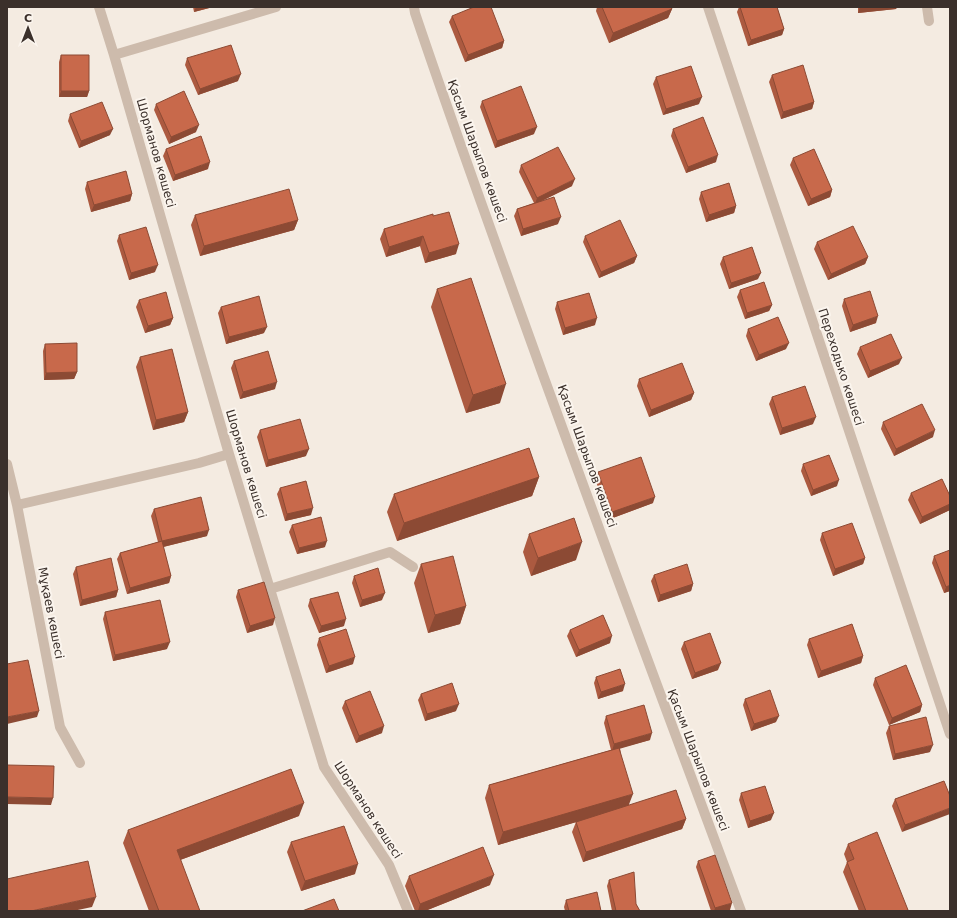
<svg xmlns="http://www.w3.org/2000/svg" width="957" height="918" font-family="'DejaVu Sans',sans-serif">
<rect width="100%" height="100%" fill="#f4ebe1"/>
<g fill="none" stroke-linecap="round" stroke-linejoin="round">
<path stroke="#cdbbac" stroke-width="10" d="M99 7 114 55 229 454 324 767 389 865 408 911
M708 7 950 734
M927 7 929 21
M114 55 276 7
M7 464 17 505 60 727 80 763
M17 505 199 463 229 454
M270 589 390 552 413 567"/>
<path stroke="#cdbbac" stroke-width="10" d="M414 7 415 13C456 135 500 255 543 375 608 554 674 733 741 911"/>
</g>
<path fill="#ac5a40" d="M193 7H213L194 12Z
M597 7H671L672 9 668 18 609 43 596 11Z
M739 7H777L784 29 782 35 748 46 737 12Z
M858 7H897L896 9 858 13Z
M452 16 504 41 502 48 465 62 449 22Z
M61 55 89 91 87 97H59V62Z
M187 58 238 81 198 95 185 65Z
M772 75 814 102 812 109 781 119 769 82Z
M656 77 699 104 663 115 653 84Z
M482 101 534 134 495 148 480 107Z
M156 104 196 132 169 144 154 110Z
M70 114 110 135 79 148 68 121Z
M673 129 716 162 686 173 671 136Z
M166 149 208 169 173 181 163 156Z
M793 158 832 190 830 197 808 206 790 165Z
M521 165 572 186 542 201 558 224 521 236 514 216 517 209 534 203 519 172Z
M87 182 132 194 130 201 91 212 85 189Z
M701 192 736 206 734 213 706 222 699 199Z
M195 215 298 220 294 230 200 256 191 225Z
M433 216 456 254 425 263 420 246 386 257 380 239 384 229Z
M119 235 155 272 129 280 117 241Z
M585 236 637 256 634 263 599 278 583 242Z
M817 242 868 257 865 264 828 280 814 249Z
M723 257 758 279 729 289 720 264Z
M437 289 500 403 466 413 431 307Z
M740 290 772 305 769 311 745 319 737 297Z
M844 299 876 323 850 332 842 306Z
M139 300 173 318 170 325 145 333 136 307Z
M557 302 595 325 563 335 555 309Z
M221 307 264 333 226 344 218 313Z
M748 329 786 349 756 361 746 336Z
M45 344 77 372 74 379 44 380 43 351Z
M860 347 899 364 868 378 857 354Z
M140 357 188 412 184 422 153 430 136 367Z
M234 361 275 389 240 399 231 368Z
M639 379 694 393 691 400 649 417 637 386Z
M772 397 813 424 780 435 769 404Z
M883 422 933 437 894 456 881 429Z
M260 430 306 456 266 467 257 437Z
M803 464 837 486 811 496 801 471Z
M598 472 653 503 610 519 595 479Z
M539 477 532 496 397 541 387 512 394 494Z
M280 488 311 515 285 521 277 494Z
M911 493 950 496V510L920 524 908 500Z
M154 509 207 536 163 547 171 576 169 583 127 594 117 559 120 553 158 542 151 516Z
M292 525 325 547 297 554 289 532Z
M822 533 865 558 863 564 833 576 820 540Z
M529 534 576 560 531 576 523 552Z
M934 556 950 591 944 593 932 563Z
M421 564 466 606 460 624 428 633 414 583Z
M76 567 118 590 116 597 80 606 73 574Z
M654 575 693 584 691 591 658 602 651 581Z
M354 576 382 600 360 607 352 583Z
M238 590 273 625 247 633 236 597Z
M310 599 344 626 319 633 308 606Z
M105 612 167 649 113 661 103 619Z
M570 630 610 643 576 657 567 636Z
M319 638 353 664 326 673 317 645Z
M809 639 863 656 861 663 818 678 807 645Z
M684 642 718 670 692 679 681 649Z
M596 677 623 691 598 699 594 683Z
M875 678 922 705 920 712 889 725 873 685Z
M421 694 456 711 425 721 418 700Z
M745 699 776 722 751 731 743 705Z
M345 701 382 733 356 743 342 708Z
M606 716 650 740 620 748 629 805 686 819 682 829 583 862 572 832 576 822 498 845 485 798 489 785 611 750 604 723Z
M889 726 930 752 893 760 886 733Z
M944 781 902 832 892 806 895 799Z
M741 793 771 820 748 828 739 800Z
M299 816 180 860 200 911H149L123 843 128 830Z
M291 842 355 874 301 891 287 852Z
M848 844 908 910 907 911H859L843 872 847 862 844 854Z
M698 861 730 910 726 911H711L696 867Z
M409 876 490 885 425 911H415L405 886Z
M609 880 636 904 640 911H612L607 886Z
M566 900 601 911H565L564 907Z"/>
<path fill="#8c4a34" d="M196 7H213L194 12Z
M860 7H897L896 9 858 13Z
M672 9 668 18 609 43 613 33Z
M784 29 782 35 748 46 751 40Z
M504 41 502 48 465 62 468 55Z
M241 74 238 81 198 95 200 89Z
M61 91H89L87 97H59Z
M702 97 699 104 663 115 666 109Z
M814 102 812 109 781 119 783 112Z
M199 125 196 132 169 144 171 137Z
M537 127 534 134 495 148 497 141Z
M113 129 110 135 79 148 81 141Z
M718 155 716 162 686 173 688 167Z
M210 162 208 169 173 181 175 175Z
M575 179 572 186 535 204 537 198Z
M832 190 830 197 808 206 811 199Z
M132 194 130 201 91 212 94 205Z
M736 206 734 213 706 222 709 215Z
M561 217 558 224 521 236 523 229Z
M298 220 294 230 200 256 204 246Z
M423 236 420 246 386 257 389 247Z
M459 244 456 254 425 263 429 253Z
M637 256 634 263 599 278 601 272Z
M868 257 865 264 828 280 831 274Z
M158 265 155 272 129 280 131 273Z
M761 273 758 279 729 289 731 283Z
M772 305 769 311 745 319 747 313Z
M878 316 876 323 850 332 853 325Z
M173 318 170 325 145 333 148 326Z
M597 318 595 325 563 335 565 328Z
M267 327 264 333 226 344 229 337Z
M789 343 786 349 756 361 759 355Z
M902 358 899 364 868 378 870 371Z
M77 372 74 379 44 380 46 373Z
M277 382 275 389 240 399 243 392Z
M506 384 500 403 466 413 473 395Z
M694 393 691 400 649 417 651 410Z
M188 412 184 422 153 430 156 420Z
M816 417 813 424 780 435 782 428Z
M935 430 933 437 894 456 896 449Z
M309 449 306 456 266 467 268 460Z
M539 477 532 496 397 541 404 523Z
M839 480 837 486 811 496 813 490Z
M655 497 653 503 610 519 612 512Z
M950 504V510L920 524 922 517Z
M313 508 311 515 285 521 287 514Z
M209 530 207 536 159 548 162 541Z
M327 541 325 547 297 554 299 548Z
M582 542 576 560 531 576 538 558Z
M865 558 863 564 833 576 835 569Z
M171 576 169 583 127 594 130 588Z
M693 584 691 591 658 602 660 595Z
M950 585V591L944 593 946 587Z
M118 590 116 597 80 606 82 600Z
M385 593 382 600 360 607 362 600Z
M466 606 460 624 428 633 435 615Z
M275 618 273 625 247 633 250 626Z
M346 619 344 626 319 633 321 626Z
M612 636 610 643 576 657 579 650Z
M170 642 167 649 113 661 115 655Z
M863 656 861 663 818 678 821 671Z
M355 657 353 664 326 673 329 666Z
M721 663 718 670 692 679 695 673Z
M625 684 623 691 598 699 601 692Z
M459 704 456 711 425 721 427 714Z
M922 705 920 712 889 725 892 718Z
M39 711 37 717 7 724V717Z
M779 716 776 722 751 731 754 724Z
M384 726 382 733 356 743 359 736Z
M652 733 650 740 612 751 614 744Z
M933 745 930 752 893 760 895 754Z
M633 794 628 807 498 845 503 832Z
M7 797 53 798 51 805 7 804Z
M304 803 299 816 172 863 177 850Z
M950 808V814L902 832 905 825Z
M774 813 771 820 748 828 750 821Z
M686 819 682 829 583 862 586 852Z
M358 864 355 874 301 891 305 881Z
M494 875 490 885 425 911H418L420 904Z
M96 897 92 907 73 911H31Z
M732 903 730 910 726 911H714L715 908Z"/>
<path fill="#c8694b" stroke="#8c4a34" d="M474 7H491L504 41 468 55 452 16Z
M602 7H671L672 9 613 33Z
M740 7H777L784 29 751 40Z
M231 45 241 74 200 89 187 58Z
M61 55H89V91H61Z
M803 65 814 102 783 112 772 75Z
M691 66 702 97 666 109 656 77Z
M521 86 537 127 497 141 482 101Z
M184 91 199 125 171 137 156 104Z
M102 102 113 129 81 141 70 114Z
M703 117 718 155 688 167 673 129Z
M201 136 210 162 175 175 166 149Z
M558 147 575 179 537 198 521 165Z
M814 149 832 190 811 199 793 158Z
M126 171 132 194 94 205 87 182Z
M729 183 736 206 709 215 701 192Z
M289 189 298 220 204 246 195 215Z
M554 197 561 217 523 229 517 209Z
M449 212 459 244 429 253 423 236 389 247 384 229 433 214V216Z
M620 220 637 256 601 272 585 236Z
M853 226 868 257 831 274 817 242Z
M146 227 158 265 131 273 119 235Z
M752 247 761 273 731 283 723 257Z
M471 278 506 384 473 395 437 289Z
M764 282 772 305 747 313 740 290Z
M870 291 878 316 853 325 844 299Z
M166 292 173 318 148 326 139 300Z
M589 293 597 318 565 328 557 302Z
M259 296 267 327 229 337 221 307Z
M778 317 789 343 759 355 748 329Z
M891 334 902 358 870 371 860 347Z
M77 343V372L46 373 45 344Z
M172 349 188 412 156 420 140 357Z
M268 351 277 382 243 392 234 361Z
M682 363 694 393 651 410 639 379Z
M805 386 816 417 782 428 772 397Z
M922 404 935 430 896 449 883 422Z
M300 419 309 449 268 460 260 430Z
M529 448 539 477 404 523 394 494Z
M829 455 839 480 813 490 803 464Z
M641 457 655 497 612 512 598 472Z
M942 479 950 496V504L922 517 911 493Z
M306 481 313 508 287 514 280 488Z
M201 497 209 530 162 541 154 509Z
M321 517 327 541 299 548 292 525Z
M574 518 582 542 538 558 529 534Z
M852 523 865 558 835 569 822 533Z
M162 541 171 576 130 588 120 553Z
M950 550V585L946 587 934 556Z
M453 556 466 606 435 615 421 564Z
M111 558 118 590 82 600 76 567Z
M687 564 693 584 660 595 654 575Z
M378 568 385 593 362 600 354 576Z
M264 582 275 618 250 626 238 590Z
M338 592 346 619 321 626 310 599Z
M160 600 170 642 115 655 105 612Z
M603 615 612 636 579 650 570 630Z
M852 624 863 656 821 671 809 639Z
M346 629 355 657 329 666 319 638Z
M710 633 721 663 695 673 684 642Z
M28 660 39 711 7 717V664Z
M906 665 922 705 892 718 875 678Z
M620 669 625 684 601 692 596 677Z
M452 683 459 704 427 714 421 694Z
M770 690 779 716 754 724 745 699Z
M370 691 384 726 359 736 345 701Z
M644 705 652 733 614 744 606 716Z
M926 717 933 745 895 754 889 726Z
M619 748 633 794 503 832 489 785Z
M7 765 54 766 53 798 7 797Z
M291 769 304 803 177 850 200 911H159L128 830Z
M944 781 950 796V808L905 825 895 799Z
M765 786 774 813 750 821 741 793Z
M676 790 686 819 586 852 576 822Z
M344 826 358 864 305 881 291 842Z
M877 832 908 910 905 911H866L847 862 854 859 848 844Z
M483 847 494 875 420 904 409 876Z
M715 855 732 903 715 908 698 861Z
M88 861 96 897 31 911H7V879Z
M634 872 636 904 640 911H616L609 880Z
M597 892 601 911H569L566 900Z
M334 899 339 911H302Z"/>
<g text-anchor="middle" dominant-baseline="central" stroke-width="4" stroke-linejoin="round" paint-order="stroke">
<g font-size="12" fill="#3b302b" stroke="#fbf5ee">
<text transform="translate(477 151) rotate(70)">Қасым Шарыпов көшесі</text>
<text transform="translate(156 153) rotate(74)">Шорманов көшесі</text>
<text transform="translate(841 367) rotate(72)">Переходько көшесі</text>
<text transform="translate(587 456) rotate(70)">Қасым Шарыпов көшесі</text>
<text transform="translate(246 464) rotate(73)">Шорманов көшесі</text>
<text transform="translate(51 613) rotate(79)">Мұқаев көшесі</text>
<text transform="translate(698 760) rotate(69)">Қасым Шарыпов көшесі</text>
<text transform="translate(368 810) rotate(57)">Шорманов көшесі</text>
</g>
</g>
<rect width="957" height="918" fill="none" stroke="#3b302b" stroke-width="16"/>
<g transform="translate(28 28)" stroke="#fbf5ee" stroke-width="3" paint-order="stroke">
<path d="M0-3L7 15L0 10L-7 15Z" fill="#3b302b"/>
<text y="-6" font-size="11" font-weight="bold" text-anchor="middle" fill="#3b302b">С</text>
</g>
</svg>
